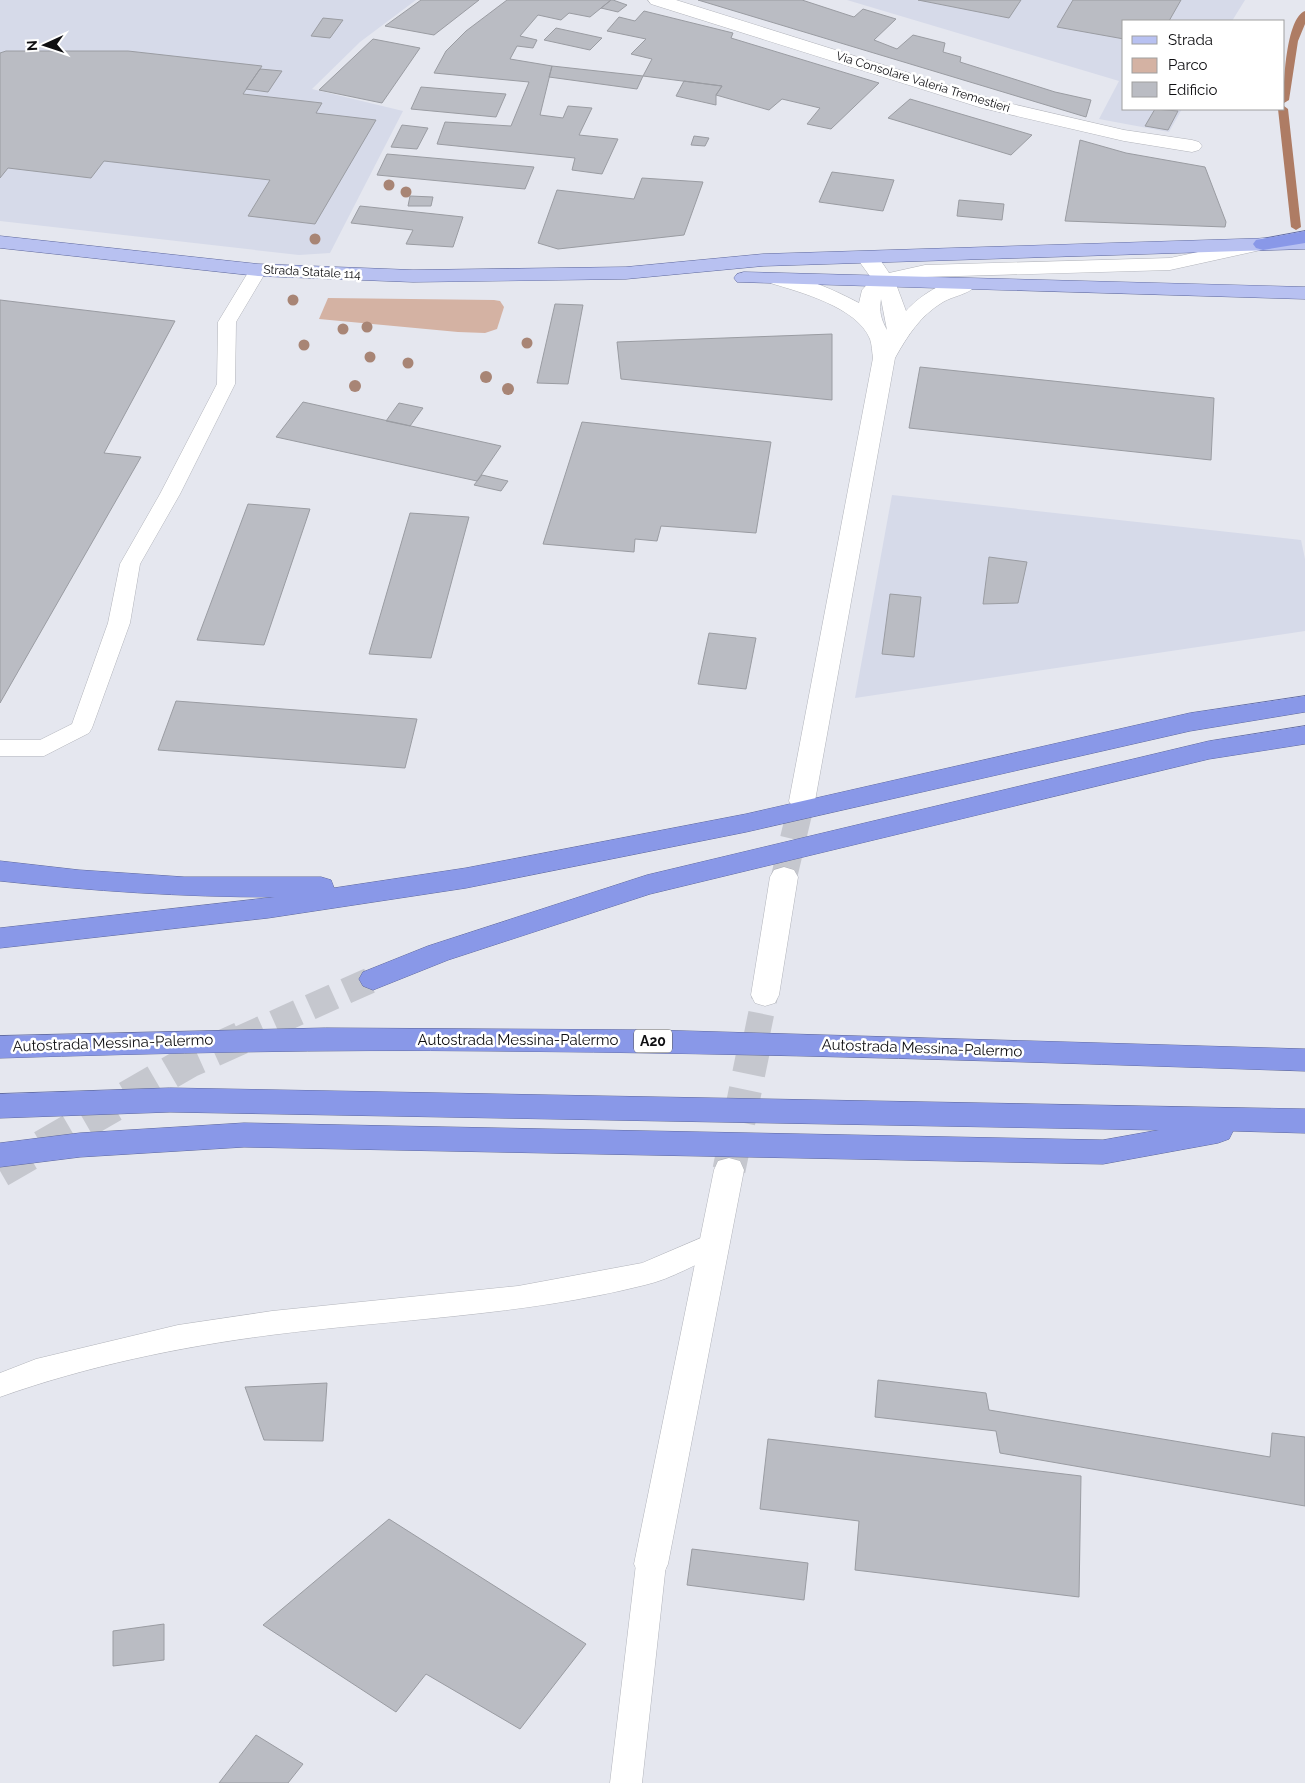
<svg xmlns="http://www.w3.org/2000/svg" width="1305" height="1783" font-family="Raleway,sans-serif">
<rect width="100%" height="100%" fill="#e5e7ef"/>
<path fill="#d6dae9" d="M0 0H416L360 42 312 89 403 111 330 253 299 255 0 221Z
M847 0H1245L1232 21H1124V109H1182L1169 132 1099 119 1119 81Z
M892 495 1301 540 1305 559V631L855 698Z"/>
<path fill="#d4b2a3" d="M328 298 494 300 500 301 504 307 497 329 485 333 458 332 319 319Z"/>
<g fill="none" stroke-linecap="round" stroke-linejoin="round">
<path fill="#ae7c64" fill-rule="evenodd" d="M1305 11V24L1298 41 1289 100 1284 103C1283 85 1286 18 1305 11Z
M1284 106 1288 109 1301 227 1296 230 1291 227 1278 109H1284Z"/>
</g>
<path fill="#babcc3" stroke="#9a9ca2" d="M421 0H479L434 35 385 26Z
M507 0H611L590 17 569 13 561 20 538 15 520 36 537 40 533 48 517 46 510 59 552 66 540 115 563 118 568 106 592 108 579 135 618 139 602 174 572 170 575 158 437 144 445 122 511 126 529 82 434 73 446 51 466 31Z
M611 0H613L627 5 618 12 601 8Z
M698 0H802L854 17 863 9 896 19 874 40 897 49 913 35 945 43 943 52 961 57 960 62 1055 92 1091 100 1086 117Z
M918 0H1021L1009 18Z
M1073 0H1181L1169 21H1124V39L1057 27Z
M644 11 733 33 731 38 879 83 831 129 807 124 820 108 782 99 769 110 716 95 722 86 643 76 652 59 631 54 646 39 607 31 619 17 635 21Z
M323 18 343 20 330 38 311 36Z
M556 28 602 38 590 50 544 40Z
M373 39 420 48 382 103 319 90Z
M6 51H128L262 66 243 94 322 103 316 113 376 120 315 224 248 216 270 180 104 161 91 178 8 168 0 178V53Z
M552 66 643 76 637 89 549 77Z
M260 69 282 71 268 92 246 89Z
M684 81 722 86 716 95V105L676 96Z
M421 87 506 94 496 117 411 109Z
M910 99 1032 135 1011 155 888 118Z
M1155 109 1178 111 1168 130 1145 126Z
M402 125 428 128 417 149 391 147Z
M694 136 709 138 705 146 691 145Z
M1080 140 1126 153 1205 167 1226 222 1225 227 1065 221Z
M387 154 534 167 525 189 377 175Z
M832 172 894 180 883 211 819 202Z
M642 178 703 182 684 235 558 249 538 243 557 190 634 199Z
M410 196 433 197 431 206H408Z
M959 200 1004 204 1002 220 957 216Z
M360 206 463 217 453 247 406 244 413 230 351 223Z
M0 300 175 321 104 453 141 457 0 703Z
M555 304 583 305 568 384 537 383Z
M832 334V400L621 379 617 342Z
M920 367 1214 398 1211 460 909 428Z
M303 402 501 446 477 481 276 437Z
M399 403 423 408 410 426 386 421Z
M582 422 771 442 756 533 661 526 657 541 635 539 634 552 543 544Z
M482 475 508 481 501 491 474 485Z
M248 504 310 509 264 645 197 640Z
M410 513 469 517 431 658 369 654Z
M989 557 1027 562 1018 603 983 604Z
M890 594 921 597 914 657 882 654Z
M709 633 756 638 746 689 698 684Z
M176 701 417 719 405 768 158 750Z
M878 1380 986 1393 989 1410 1270 1457 1272 1433 1305 1437V1506L1000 1453 996 1431 875 1417Z
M327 1383 323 1441 264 1440 245 1387Z
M768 1439 1081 1476 1079 1597 855 1570 859 1521 760 1509Z
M389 1519 586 1644 520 1729 426 1674 396 1712 263 1625Z
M692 1549 808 1563 804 1600 687 1585Z
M164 1624V1660L113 1666V1631Z
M256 1735 303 1764 288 1783H219Z"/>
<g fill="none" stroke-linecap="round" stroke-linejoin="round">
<path stroke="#c5c7ce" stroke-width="26" stroke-dasharray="26 13" stroke-linecap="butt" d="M784 877 802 801
M756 1039 765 995"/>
<path stroke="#c5c7ce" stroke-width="33" stroke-dasharray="33 16" stroke-linecap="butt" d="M729 1170 756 1038"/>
<path stroke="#c5c7ce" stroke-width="26" stroke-dasharray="26 13" stroke-linecap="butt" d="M239 1039 373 979"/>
<path stroke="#c5c7ce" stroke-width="33" stroke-dasharray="33 16" stroke-linecap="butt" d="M0 1171 190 1061 241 1038"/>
<defs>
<path id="service" d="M258 265 264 266 267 270 236 322 235 384 180 494 140 564 130 623 92 728 89 733 44 756H0V740H40L72 724 108 623 120 564 160 494 217 384 218 322 252 266Z
M715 1232 725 1235 729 1243 725 1251C699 1262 672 1279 645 1285 522 1316 396 1319 271 1335 179 1347 87 1366 0 1397V1373L36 1359 178 1325 272 1311 518 1286 642 1263Z
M651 1550 662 1554 666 1564 642 1783H610L636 1564 640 1554Z"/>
<path id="minor" d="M648 0H676L995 100 1124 130 1192 140 1199 142 1202 146 1199 150 1192 152 1124 141 982 108 651 4Z
M1263 238 1270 240 1273 244 1270 248 1170 270 925 277 896 284 906 311C920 295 952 274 974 280L977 284C971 294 953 296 943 302 920 316 908 335 895 358L815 801 811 808 802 810 793 808 789 801 873 358C872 352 872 345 870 339 857 307 800 292 770 283L767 279 770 275C791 269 840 293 859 303L862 290 872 279 856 257 859 253C875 249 881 261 889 273L925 265 1170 258ZM881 299 887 330C881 319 879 312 881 299Z
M784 867 794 870 798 877 779 995 775 1003 765 1006 755 1003 751 995 770 877 774 870Z
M729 1158 740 1161 744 1170 668 1564 663 1575 651 1580 639 1575 634 1564 714 1170 718 1161Z"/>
<path id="primary" d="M0 236 258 264 413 270 626 267 763 254 1305 237V249L763 266 626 279 413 282 258 276 0 248Z
M744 272 1305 287V299L737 282 734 278 737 274Z"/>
<path id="motorway" d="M1305 231V243L1263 250 1256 248 1253 244 1256 240Z
M1305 696V712L1190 731 746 832 466 888 268 918 0 948V928L275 897C181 897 94 891 0 881V861L79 870 184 877H321L331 880 334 888 466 868 746 814 1190 713Z
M1305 726V744L1209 759 650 894 448 960 373 990 363 986 359 979 363 972 428 946 647 875 1209 741Z
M326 1028 652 1030 1305 1049V1071C1034 1062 763 1053 492 1051 328 1049 164 1053 0 1058V1036Z
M170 1088 1305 1109V1133L1233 1131 1229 1139 1218 1143 1103 1164 244 1147 80 1157 0 1167V1143L80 1133 244 1123 1103 1140 1159 1130 170 1112 0 1118V1094Z"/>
</defs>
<use href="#service" stroke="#b2b4bb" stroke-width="1"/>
<use href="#minor" stroke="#b2b4bb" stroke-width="1"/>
<use href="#primary" stroke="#5e689d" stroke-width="1"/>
<use href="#motorway" stroke="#5e689d" stroke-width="1"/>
<use href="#service" fill="#fff" fill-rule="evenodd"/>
<use href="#minor" fill="#fff" fill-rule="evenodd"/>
<use href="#primary" fill="#b8c1f1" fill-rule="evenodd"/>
<use href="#motorway" fill="#8998e8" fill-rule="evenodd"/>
</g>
<g fill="#a88575">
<circle cx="389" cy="185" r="5.5"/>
<circle cx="406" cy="192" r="5.5"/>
<circle cx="315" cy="239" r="5.5"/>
<circle cx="293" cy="300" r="5.5"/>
<circle cx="367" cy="327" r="5.5"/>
<circle cx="343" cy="329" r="5.5"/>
<circle cx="527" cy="343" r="5.5"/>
<circle cx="304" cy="345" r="5.5"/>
<circle cx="370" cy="357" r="5.5"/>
<circle cx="408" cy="363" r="5.5"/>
<circle cx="486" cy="377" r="6"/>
<circle cx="355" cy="386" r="6"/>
<circle cx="508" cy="389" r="6"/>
</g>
<g text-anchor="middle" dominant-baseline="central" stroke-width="5" stroke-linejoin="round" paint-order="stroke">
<g font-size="12" fill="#0f0f12" stroke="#fff">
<text transform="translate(923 82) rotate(17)">Via Consolare Valeria Tremestieri</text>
<text transform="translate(312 272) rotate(3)">Strada Statale 114</text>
</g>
<rect fill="#fff" stroke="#575759" stroke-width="1" x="634" y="1029.5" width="38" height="23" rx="4"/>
<g font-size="14" font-weight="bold" fill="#0f0f12">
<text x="653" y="1041">A20</text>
</g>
<g font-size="15" fill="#0f0f12" stroke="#fff">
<text x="518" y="1040">Autostrada Messina-Palermo</text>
<text transform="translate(113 1043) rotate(-2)">Autostrada Messina-Palermo</text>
<text transform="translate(922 1048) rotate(2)">Autostrada Messina-Palermo</text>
</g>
</g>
<rect x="1122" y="20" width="162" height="90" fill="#ffffff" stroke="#9f9fa0"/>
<rect x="1132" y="36" width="25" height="8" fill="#b8c1f1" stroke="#9f9fa0"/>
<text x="1168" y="45" font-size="15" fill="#0f0f12">Strada</text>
<rect x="1132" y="58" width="25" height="15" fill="#d4b2a3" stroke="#9f9fa0"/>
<text x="1168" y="70" font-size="15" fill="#0f0f12">Parco</text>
<rect x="1132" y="82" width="25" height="15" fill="#babcc3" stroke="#9f9fa0"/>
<text x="1168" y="95" font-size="15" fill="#0f0f12">Edificio</text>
<g transform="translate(45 45) rotate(267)" stroke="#ffffff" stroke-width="4" paint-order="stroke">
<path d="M0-4L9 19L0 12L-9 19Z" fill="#0f0f12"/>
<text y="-8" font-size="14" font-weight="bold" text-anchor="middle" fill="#0f0f12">N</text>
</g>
</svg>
